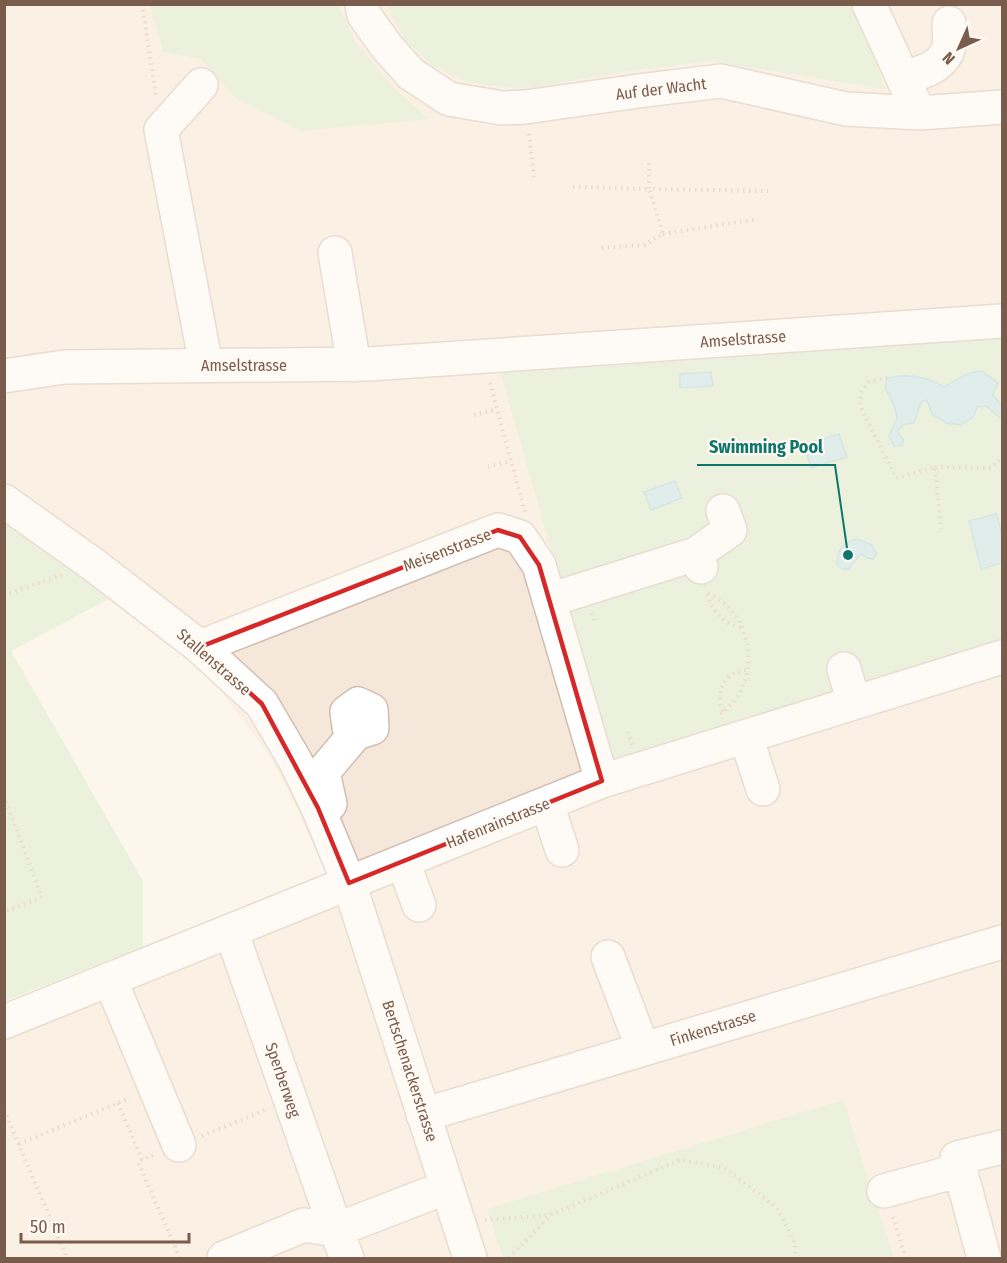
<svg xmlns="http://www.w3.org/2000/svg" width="1007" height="1263" font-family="'Fira Sans Condensed',sans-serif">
<rect width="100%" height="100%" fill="#fdf6ec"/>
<path fill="#f5e8da" d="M5 5H1002V1258H5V1011L329 882 324 865 272 759 205 670 109 599 5 517Z"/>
<path fill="#d8ecc9" d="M150 5H338L355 41 396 90 429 119 301 131 234 97 201 59 163 52Z
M386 5H852L868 34 884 89 711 61 630 71 523 89 471 83 433 67 405 39Z
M1002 334V643L613 766 500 372Z
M4 517 109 599 11 651 143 881V947L5 1001Z
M843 1100 894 1258H503L487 1209Z"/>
<path fill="#bfe3e8" stroke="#a5d3da" stroke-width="1.5" d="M982 371 998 383 993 395 1002 406V416L999 417 986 406 977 407 973 417 961 425 946 423 932 414 927 400 921 402 914 423 905 424 898 430 900 436 904 440 902 445 894 446 889 436 897 418 894 405 885 388 887 378C908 373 926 376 944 387 961 379 963 372 982 371Z
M711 372 713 386 680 388V374Z
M839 434 847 457 811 468 804 444Z
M675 481 682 498 651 510 644 492Z
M997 514 1002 535V563L981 569 969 521Z
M857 539 871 544 876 554 873 559 867 558 861 554 848 569H842L837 564C837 549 843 541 857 539Z"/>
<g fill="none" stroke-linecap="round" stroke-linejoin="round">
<defs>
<path id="minor" d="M362 4 364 15 387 47 411 74 449 99 502 108 525 107 646 90 721 81 846 109 919 113 1002 107
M869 4 919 113
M903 78C919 73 939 69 947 52 951 44 949 31 949 23
M201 85 161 130 206 365
M335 253 354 365
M4 376 64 367 369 364 1002 321
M4 501 94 565 200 647 262 704 296 762 318 808 349 883 470 1258
M696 554 730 530 723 511
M549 600 696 554 701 567
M200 647 498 530 520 537 539 565 602 781
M844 669 854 703
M746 737 763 789
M547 804 562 850
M320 807 330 804 323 772 356 733 372 728 371 710 358 704 347 712 349 727 356 733
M403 862 419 905
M231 931 336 1230 447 1187
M608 957 643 1049
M110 979 179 1145
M4 1022 602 781 1002 657
M423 1115 1002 942
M884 1191 960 1170
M224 1258 304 1225 336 1230 347 1258
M984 1258 957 1158 1002 1147"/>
</defs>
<use href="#minor" stroke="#d1beb0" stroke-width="36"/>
<path stroke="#d9b8a5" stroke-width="4" stroke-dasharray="1.5 4.5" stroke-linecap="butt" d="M142 4 156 96
M529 134 534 177
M649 163V189L768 191
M573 187 649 189 663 234 644 245 598 248
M663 234 758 219
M887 378 869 382 861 392 860 406 896 478 935 467 941 529
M490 383 525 512
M474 415 497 409
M488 467 511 461
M935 467 991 468 1002 457
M707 594C714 613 723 624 743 628
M708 594C757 613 763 688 718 715
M4 595 62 575
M592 613 595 624
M723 711C715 690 724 672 747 670
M628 732 632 745
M4 796 42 897 4 912
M118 1103 142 1160
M4 1110 67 1258
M202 1136 265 1110
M19 1144 130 1098
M153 1155 138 1162 180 1258
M893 1217 906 1258
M485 1220 550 1215 680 1160 725 1168 777 1208 795 1243V1258
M509 1258 550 1216"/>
<use href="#minor" stroke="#fff" stroke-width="33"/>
</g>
<path d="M0 0H1007V1263H0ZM498 530 520 537 539 565 602 781 349 883 318 808 262 704 200 647Z" fill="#fdf6ec" fill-opacity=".55" fill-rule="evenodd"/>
<path fill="none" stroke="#d62828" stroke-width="4.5" stroke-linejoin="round" d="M498 530 520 537 539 565 602 781 349 883 318 808 262 704 200 647Z"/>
<g text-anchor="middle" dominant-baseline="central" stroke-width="4.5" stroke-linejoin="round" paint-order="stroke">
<g font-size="16" fill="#7a5c4d" stroke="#fffaf3">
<text transform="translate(661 89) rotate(-7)">Auf der Wacht</text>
<text transform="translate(743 339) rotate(-4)">Amselstrasse</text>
<text x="244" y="365">Amselstrasse</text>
<text transform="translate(447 550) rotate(-21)">Meisenstrasse</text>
<text transform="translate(214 662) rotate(41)">Stallenstrasse</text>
<text transform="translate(498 823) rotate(-22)">Hafenrainstrasse</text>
<text transform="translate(713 1028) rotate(-17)">Finkenstrasse</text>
<text transform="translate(410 1071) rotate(72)">Bertschenackerstrasse</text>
<text transform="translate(283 1080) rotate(71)">Sperberweg</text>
</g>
</g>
<path fill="none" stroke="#0f766e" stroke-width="2" d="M848 555L835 465H697"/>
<circle fill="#0f766e" stroke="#fffaf3" stroke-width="2" cx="848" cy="555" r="6"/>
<g font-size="18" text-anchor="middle" font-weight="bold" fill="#0f766e" stroke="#fffaf3" stroke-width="4.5" stroke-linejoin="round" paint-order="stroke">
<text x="766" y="453">Swimming Pool</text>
</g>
<rect width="1007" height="1263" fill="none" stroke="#7a5c4d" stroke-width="12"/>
<g transform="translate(959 48) rotate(225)" stroke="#fffaf3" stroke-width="4.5" paint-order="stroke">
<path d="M0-4.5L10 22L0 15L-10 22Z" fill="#7a5c4d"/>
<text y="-9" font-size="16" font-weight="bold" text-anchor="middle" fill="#7a5c4d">N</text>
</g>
<path d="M21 1233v9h168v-9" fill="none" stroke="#7a5c4d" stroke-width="3"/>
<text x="30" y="1233" font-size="18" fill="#7a5c4d" stroke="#fffaf3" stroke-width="4.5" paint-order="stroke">50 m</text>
</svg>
